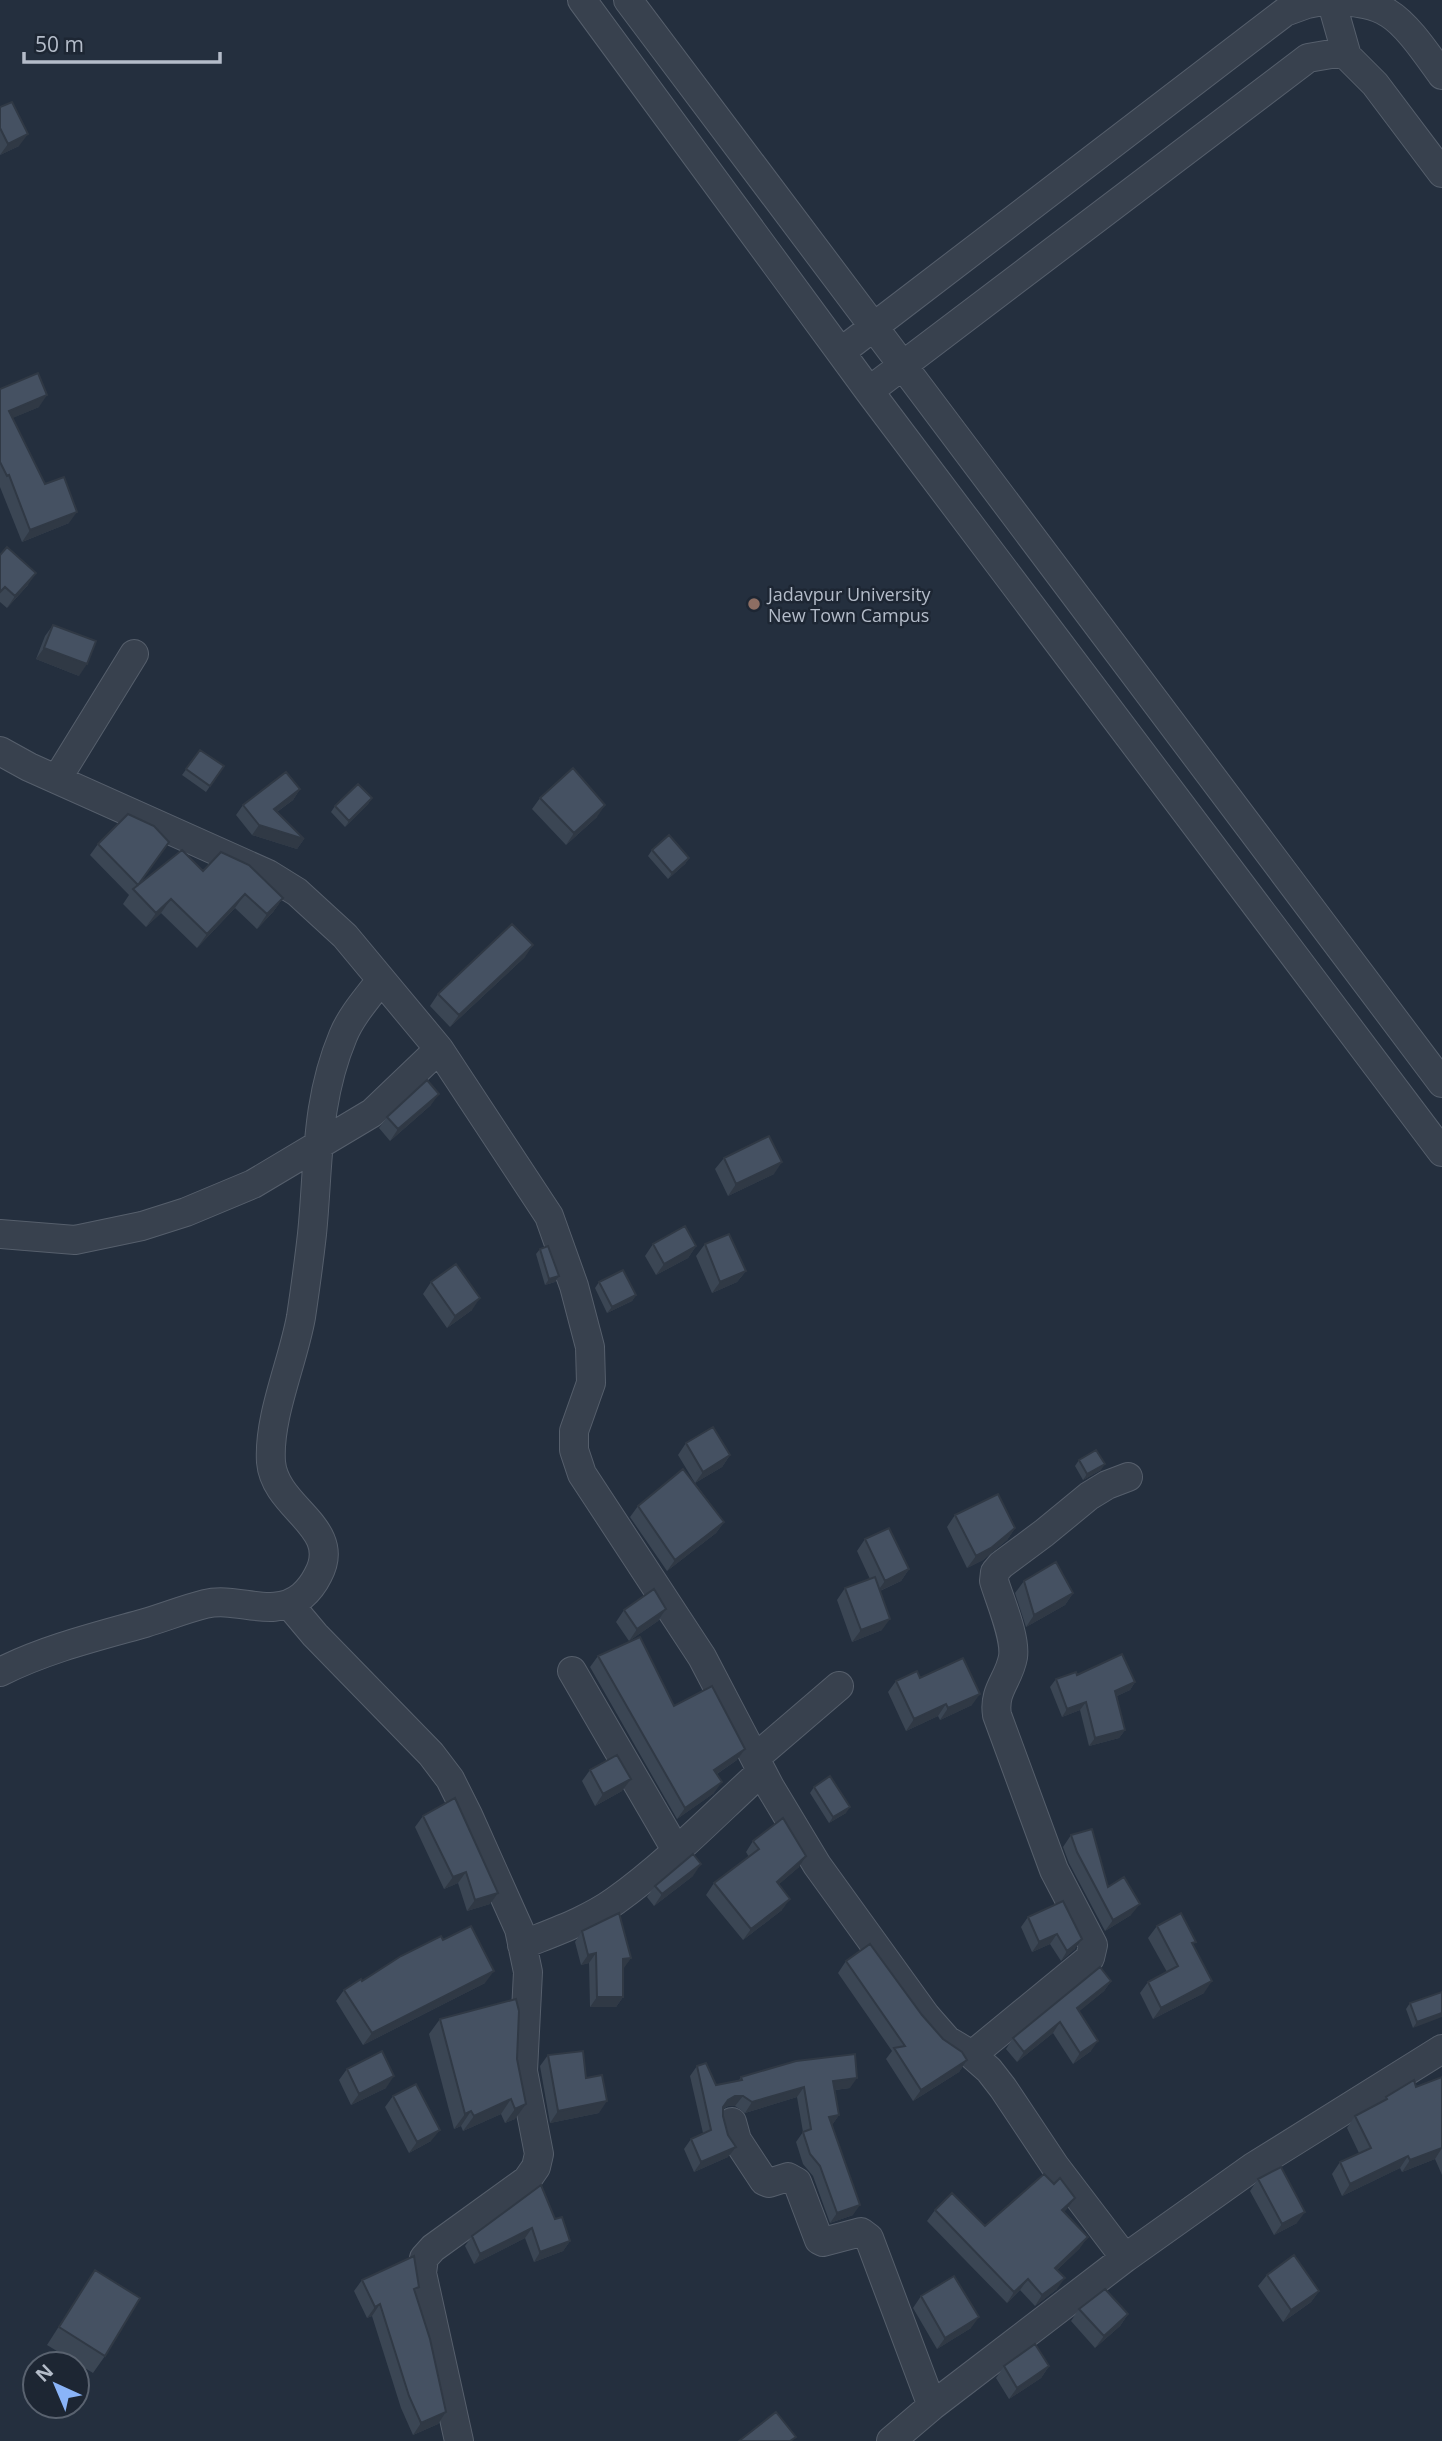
<svg xmlns="http://www.w3.org/2000/svg" width="1442" height="2441" font-family="'Open Sans',sans-serif">
<rect width="100%" height="100%" fill="#242f3e"/>
<g fill="none" stroke-linecap="round" stroke-linejoin="round">
<defs>
<path id="minor" d="M582 0 869 391 1442 1152
M628 0 1442 1083
M1331 0 1347 56
M1335 0C1352 2 1373 3 1388 13 1408 25 1428 56 1442 75
M842 351 1285 12 1307 4 1328 0
M869 391 1308 58 1337 53 1347 56 1375 84 1442 173
M0 751 29 767 268 874 297 892 345 936 439 1049 549 1216 574 1286 590 1347 591 1383 574 1431V1450L582 1474 702 1657 770 1787 817 1865 926 2016 947 2040 972 2055 989 2070 1003 2088 1055 2166 1125 2258
M57 779 134 654
M0 1234 75 1240 142 1226 186 1212 253 1184 372 1113 439 1049
M289 1604 315 1635 431 1754 450 1779 468 1815 519 1929 528 1972 523 2071 539 2154 536 2167 527 2180 433 2248 424 2258 422 2273 459 2441
M572 1671 676 1850
M0 1672C46 1649 95 1637 145 1623 165 1617 185 1609 205 1604 238 1596 273 1620 302 1596 309 1590 314 1583 318 1575 344 1527 275 1509 271 1462 268 1417 293 1362 301 1317 305 1290 309 1261 312 1234 319 1164 315 1103 343 1036 351 1016 368 997 381 980
M755 1758 839 1686
M522 1945C554 1932 587 1921 615 1901 668 1863 714 1815 761 1772
M972 2055 1090 1958 1093 1945 1054 1870 997 1715C993 1690 1009 1680 1013 1657 1016 1637 1000 1601 994 1581L995 1572 1001 1565 1044 1533 1089 1496 1107 1485 1128 1477
M732 2122 737 2140 764 2181 769 2183 788 2177 797 2182 819 2240 823 2242 861 2232 869 2238 932 2406
M891 2441 932 2406 1125 2258 1253 2167 1442 2049"/>
</defs>
<use href="#minor" stroke="#565f6c" stroke-width="30"/>
<use href="#minor" stroke="#38414e" stroke-width="28"/>
</g>
<path fill="#3b4654" d="M0 107 19 146 0 155Z
M0 389 39 407 12 418 45 484 69 523 22 542 0 487Z
M0 555 28 585 7 608 0 602Z
M53 625 79 676 36 659 45 636Z
M200 750 224 766 206 792 182 775Z
M300 789 293 800 277 812 304 839 297 849 252 835 236 815 243 805Z
M372 798 368 804 345 827 331 812 335 806Z
M540 798 597 817 566 845 532 809Z
M98 844 139 884 203 871 283 898 273 912 257 929 235 908 197 948 161 913 146 927 123 904 129 895 90 855Z
M652 850 689 858 685 864 668 879 648 856Z
M525 957 450 1027 430 1006 438 994Z
M431 1105 390 1141 379 1128 387 1117Z
M724 1158 774 1174 728 1196 715 1169Z
M653 1244 696 1246 688 1258 656 1275 645 1256Z
M705 1244 746 1271 737 1282 712 1293 696 1256Z
M540 1249 559 1276 555 1282 545 1285 536 1254Z
M431 1282 472 1310 447 1328 423 1294Z
M599 1282 636 1295 632 1301 607 1313 595 1288Z
M686 1443 730 1455 722 1467 695 1483 724 1522 716 1533 667 1571 630 1517 638 1506 695 1483 678 1455Z
M1079 1460 1101 1470 1083 1480 1075 1466Z
M955 1515 1015 1528 1007 1540 983 1560 967 1568 947 1527Z
M865 1539 909 1569 901 1581 880 1591 882 1630 852 1642 837 1600 845 1588 870 1579 857 1551Z
M1024 1581 1073 1593 1065 1605 1026 1627 1015 1593Z
M666 1609 658 1621 629 1641 616 1622 624 1610Z
M598 1656 674 1706 737 1760 717 1774 714 1793 677 1819 590 1667Z
M1077 1675 1135 1682 1130 1690 1117 1696 1125 1730 1119 1738 1089 1746 1080 1710 1062 1717 1050 1687 1056 1679Z
M920 1678 972 1705 940 1720 938 1716 906 1731 888 1692 896 1681Z
M590 1770 622 1791 595 1806 582 1781Z
M814 1787 846 1813 829 1823 810 1793Z
M455 1798 490 1904 467 1911 458 1883 444 1889 415 1827 423 1816Z
M1071 1835 1108 1887 1131 1915 1105 1931 1069 1863 1063 1847Z
M753 1841 799 1867 779 1884 782 1910 743 1940 706 1895 714 1883 749 1857 746 1852Z
M693 1876 654 1906 647 1897 655 1886Z
M1063 1901 1075 1949 1061 1961 1050 1944 1032 1952 1021 1927 1028 1917Z
M1157 1926 1193 1945 1204 1993 1153 2019 1140 1993 1148 1982 1167 1972 1148 1938Z
M582 1931 631 1958 623 1968V1997L616 2007H590L589 1963 581 1965 575 1942Z
M443 1940 485 1983 363 2045 336 2001 344 1990Z
M846 1961 922 2015 943 2039 967 2060 959 2072 913 2101 886 2059 892 2051 838 1973Z
M1111 1981 1104 1991 1079 2011 1091 2051 1073 2064 1053 2033 1017 2062 1006 2049 1013 2038Z
M1442 1992 1413 2028 1406 2009 1410 2003Z
M516 1999 515 2119 505 2123 501 2114 463 2131 461 2126 454 2129 429 2034 440 2019Z
M548 2055 586 2078 599 2113 550 2123 540 2066Z
M697 2066 716 2085 739 2080 741 2077 850 2088 835 2090 839 2115 832 2125 853 2215 830 2223 813 2176 803 2164 796 2142 803 2132 797 2097 745 2113 735 2106H728L723 2109V2116L728 2157 694 2172 684 2149 691 2139 703 2133 690 2076Z
M347 2069 386 2088 351 2105 339 2080Z
M1442 2077V2175L1435 2159 1402 2172 1400 2168 1342 2196 1332 2174 1340 2162 1359 2153 1347 2128 1355 2116 1383 2101 1386 2097Z
M393 2096 431 2141 409 2153 385 2107Z
M1258 2179 1297 2223 1274 2235 1250 2191Z
M1054 2184 1075 2198 1064 2212 1080 2248 1057 2270V2289L1035 2306 1020 2290 1007 2303 927 2221 935 2210 985 2226Z
M555 2219 570 2241 563 2251 534 2262 525 2238 474 2264 465 2246 472 2236Z
M95 2270 105 2356 93 2373 47 2345Z
M1267 2275 1319 2291 1311 2302 1283 2322 1258 2286Z
M362 2280 419 2287 415 2292 446 2412 438 2424 413 2435 401 2408 372 2316 367 2318 354 2291Z
M921 2296 971 2328 937 2349 913 2308Z
M1079 2309 1128 2314 1120 2326 1095 2348 1071 2321Z
M1004 2366H1049L1041 2378 1009 2399 996 2378Z"/>
<path fill="#303945" d="M28 134 19 146 0 155 8 144Z
M47 395 39 407 1 423 9 411Z
M77 512 69 523 22 542 30 530Z
M36 573 28 585 7 608 15 596Z
M44 648 87 664 79 676 36 659Z
M300 789 293 800 267 819 274 809Z
M372 798 368 804 345 827 349 821Z
M605 805 597 817 566 845 574 833Z
M259 825 304 839 297 849 252 835Z
M689 858 685 864 668 879 672 873Z
M245 894 235 908 197 948 207 934Z
M283 898 273 912 257 929 267 914Z
M171 899 161 913 146 927 156 913Z
M533 945 525 957 450 1027 459 1015Z
M439 1094 431 1105 390 1141 398 1129Z
M782 1162 774 1174 728 1196 736 1184Z
M696 1246 688 1258 656 1275 664 1264Z
M746 1271 737 1282 712 1293 720 1282Z
M559 1276 555 1282 545 1285 549 1279Z
M636 1295 632 1301 607 1313 612 1307Z
M480 1298 472 1310 447 1328 455 1316Z
M730 1455 722 1467 695 1483 703 1472Z
M1105 1464 1101 1470 1083 1480 1087 1474Z
M724 1522 716 1533 667 1571 675 1560Z
M1015 1528 1007 1540 983 1560 967 1568 976 1556Z
M909 1569 901 1581 877 1592 885 1581Z
M1073 1593 1065 1605 1026 1627 1034 1615Z
M666 1609 658 1621 629 1641 637 1629Z
M890 1619 882 1630 852 1642 861 1630Z
M1135 1682 1130 1690 1110 1699 1115 1691Z
M980 1694 972 1705 940 1720 948 1708Z
M1086 1702 1080 1710 1062 1717 1067 1709Z
M946 1704 938 1716 906 1731 914 1719Z
M1125 1730 1119 1738 1089 1746 1095 1738Z
M745 1749 737 1760 706 1781 714 1770Z
M631 1779 622 1791 595 1806 603 1794Z
M722 1782 714 1793 677 1819 685 1808Z
M850 1807 846 1813 829 1823 833 1817Z
M806 1856 799 1867 769 1893 777 1882Z
M701 1864 693 1876 654 1906 662 1894Z
M466 1872 458 1883 444 1889 453 1877Z
M498 1893 490 1904 467 1911 475 1900Z
M790 1899 782 1910 743 1940 751 1929Z
M1140 1904 1131 1915 1105 1931 1113 1920Z
M1057 1934 1050 1944 1032 1952 1039 1942Z
M1082 1939 1075 1949 1061 1961 1067 1951Z
M596 1953 589 1963 581 1965 588 1955Z
M631 1958 624 1968 616 1969 623 1959Z
M494 1971 485 1983 363 2045 372 2033Z
M1111 1981 1104 1991 1070 2019 1077 2008Z
M1212 1981 1204 1993 1153 2019 1161 2008Z
M597 1997H623L616 2007H590Z
M1442 2013V2017L1413 2028 1417 2022Z
M1060 2022 1053 2033 1017 2062 1024 2052Z
M1098 2041 1091 2051 1073 2064 1080 2053Z
M967 2060 959 2072 913 2101 921 2090Z
M394 2076 386 2088 351 2105 359 2094Z
M857 2078 850 2088 826 2091 833 2081Z
M804 2087 797 2097 745 2113 752 2102Z
M735 2096H743L735 2106H728L721 2110 728 2100Z
M511 2099 501 2114 463 2131 474 2116Z
M607 2101 599 2113 550 2123 558 2111Z
M526 2104 515 2119 505 2123 515 2109Z
M471 2111 461 2126 454 2129 465 2114Z
M839 2115 832 2125 829 2117Z
M440 2130 431 2141 409 2153 417 2142Z
M736 2147 728 2157 694 2172 701 2162Z
M1442 2148 1435 2159 1402 2172 1410 2160Z
M1408 2156 1400 2168 1342 2196 1350 2184Z
M1075 2198 1067 2209 1054 2221 1062 2210Z
M860 2205 853 2215 830 2223 837 2213Z
M1305 2212 1297 2223 1274 2235 1282 2224Z
M532 2228 525 2238 474 2264 480 2254Z
M1088 2237 1080 2248 1048 2279 1055 2268Z
M570 2241 563 2251 534 2262 540 2252Z
M1065 2278 1057 2289 1035 2306 1042 2295Z
M1028 2279 1020 2290 1007 2303 1014 2292Z
M1319 2291 1311 2302 1283 2322 1291 2310Z
M380 2304 372 2316 367 2318 375 2307Z
M1128 2314 1120 2326 1095 2348 1104 2336Z
M979 2317 971 2328 937 2349 945 2338Z
M1049 2366 1041 2378 1009 2399 1017 2388Z
M446 2412 438 2424 413 2435 421 2423Z"/>
<path fill="#455162" stroke="#303945" stroke-width="2" d="M12 102 28 134 8 144 0 128V107Z
M38 373 47 395 9 411 45 484 64 477 77 512 30 530 9 475 7 476 0 462V389Z
M7 547 36 573 15 596 5 587 0 592V555Z
M53 625 96 641 87 664 44 648Z
M200 750 224 766 210 786 186 769Z
M573 768 605 805 574 833 540 798Z
M286 772 300 789 274 809 304 839 259 825 243 805Z
M358 784 372 798 349 821 335 806Z
M128 814 154 826 169 842 138 885 98 844Z
M669 835 689 858 672 873 652 850Z
M182 850 203 871 221 852 249 865 283 898 267 914 245 894 207 934 171 899 156 913 133 889Z
M512 924 533 945 459 1015 438 994Z
M427 1080 439 1094 398 1129 387 1117Z
M769 1136 782 1162 736 1184 724 1158Z
M685 1226 696 1246 664 1264 653 1244Z
M729 1234 746 1271 720 1282 705 1244Z
M548 1246 559 1276 549 1279 540 1249Z
M456 1264 480 1298 455 1316 431 1282Z
M623 1270 636 1295 612 1307 599 1282Z
M713 1427 730 1455 703 1472 686 1443Z
M1096 1450 1105 1464 1087 1474 1079 1460Z
M683 1469 724 1522 675 1560 638 1506Z
M998 1494 1015 1528 991 1548 976 1556 955 1515Z
M889 1528 909 1569 885 1581 865 1539Z
M1056 1562 1073 1593 1034 1615 1024 1581Z
M875 1577 890 1619 861 1630 845 1588Z
M654 1589 666 1609 637 1629 624 1610Z
M640 1637 674 1706 712 1686 745 1749 714 1770 722 1782 685 1808 598 1656Z
M1122 1654 1135 1682 1115 1691 1125 1730 1095 1738 1086 1702 1067 1709 1056 1679 1076 1672 1077 1675Z
M963 1658 980 1694 948 1708 946 1704 914 1719 896 1681 917 1671 920 1678Z
M617 1755 631 1779 603 1794 590 1770Z
M830 1776 850 1807 833 1817 814 1787Z
M455 1798 498 1893 475 1900 466 1872 453 1877 423 1816Z
M783 1818 806 1856 777 1882 790 1899 751 1929 714 1883 759 1849 753 1841Z
M1092 1829 1108 1887 1124 1877 1140 1904 1113 1920 1077 1852 1071 1835Z
M693 1854 701 1864 662 1894 655 1886Z
M1063 1901 1082 1939 1067 1951 1057 1934 1039 1942 1028 1917Z
M619 1913 631 1958 623 1959V1997H597L596 1953 588 1955 582 1931Z
M1181 1913 1196 1942 1192 1943 1212 1981 1161 2008 1148 1982 1178 1966 1157 1926Z
M471 1926 494 1971 372 2033 344 1990 361 1979 362 1981 401 1956 441 1936 443 1940Z
M870 1944 922 2015 943 2039 962 2052 967 2060 921 2090 894 2048 905 2046 846 1961Z
M1100 1967 1111 1981 1077 2008 1098 2041 1080 2053 1060 2022 1024 2052 1013 2038Z
M1442 1992V2013L1417 2022 1410 2003Z
M516 1999 519 2011 517 2059 526 2104 515 2109 511 2099 474 2116 471 2111 465 2114 440 2019Z
M382 2051 394 2076 359 2094 347 2069Z
M583 2051 586 2078 602 2075 607 2101 558 2111 548 2055Z
M855 2054 857 2078 833 2081 839 2115 829 2117 860 2205 837 2213 820 2166 810 2154 803 2132 811 2129 804 2087 752 2102 743 2096H735L728 2100 723 2107V2116L728 2135 736 2147 701 2162 691 2139 711 2130 697 2066 706 2063 716 2085 742 2080 741 2077 796 2061Z
M1442 2077V2148L1410 2160 1408 2156 1350 2184 1340 2162 1371 2148 1355 2116 1387 2099 1386 2097 1414 2080 1416 2087Z
M416 2084 440 2130 417 2142 393 2096Z
M1281 2167 1305 2212 1282 2224 1258 2179Z
M1044 2174 1054 2184 1060 2178 1075 2198 1062 2210 1088 2237 1055 2268 1065 2278 1042 2295 1028 2279 1014 2292 935 2210 952 2193 985 2226Z
M541 2185 555 2219 562 2217 570 2241 540 2252 532 2228 480 2254 472 2236Z
M1294 2255 1319 2291 1291 2310 1267 2275Z
M414 2256 419 2287 414 2289 430 2339 446 2412 421 2423 409 2396 380 2304 375 2307 362 2280Z
M95 2270 140 2298 105 2356 59 2327Z
M954 2276 979 2317 945 2338 921 2296Z
M1105 2289 1128 2314 1104 2336 1079 2309Z
M1035 2344 1049 2366 1017 2388 1004 2366Z
M776 2412 796 2437 790 2441H739Z"/>
<circle fill="#8d6e63" stroke="#1d2633" stroke-width="2.5" cx="754" cy="604" r="7"/>
<g text-anchor="middle" dominant-baseline="central" stroke-width="5" stroke-linejoin="round" paint-order="stroke">
<g font-size="18" fill="#b4bcc9" stroke="#1d2633" text-anchor="start">
<text x="768" y="594">Jadavpur University<tspan x="768" dy="21">New Town Campus</tspan></text>
</g>
</g>
<g transform="translate(56 2385) rotate(316)"><circle r="33" fill="#1d2633" stroke="#59626f" stroke-width="2"/>
<path d="M0-5L12 26L0 18L-12 26Z" fill="#8ab4f8"/>
<text y="-10" font-size="19" font-weight="bold" text-anchor="middle" fill="#b4bcc9">N</text>
</g>
<path d="M24 52v10h196v-10" fill="none" stroke="#b4bcc9" stroke-width="3.5"/>
<text x="35" y="52" font-size="21" fill="#b4bcc9" stroke="#1d2633" stroke-width="5" paint-order="stroke">50 m</text>
</svg>
